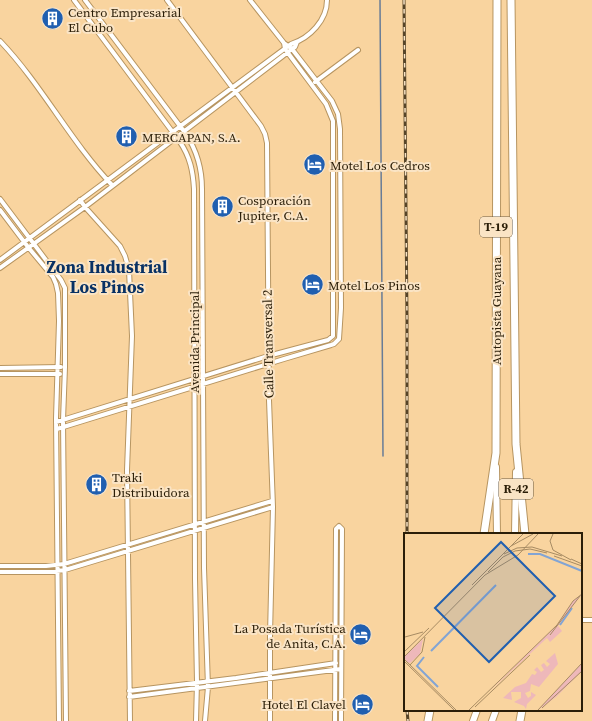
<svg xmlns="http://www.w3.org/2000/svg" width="592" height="721" font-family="'Source Serif 4',serif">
<rect width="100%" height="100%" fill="#f9d49f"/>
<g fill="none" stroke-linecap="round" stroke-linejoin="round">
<path stroke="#687c97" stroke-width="1.5" d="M380 0 383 456"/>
<defs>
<path id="street" d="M74 0 180 142C190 157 193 171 194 189L195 579 197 682 196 721
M85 0 186 134C197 151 202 168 202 189L204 568 208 687 205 721
M167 0 261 126 265 134 267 143 269 400 273 507 270 635V721
M0 41C42 85 70 141 112 185
M315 82 358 50
M0 199 61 280 65 288V367L63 420 66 721
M80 200 85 207 120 246 125 256 129 270 132 336 127 470 130 721
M0 210 28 247 53 277 56 284 58 293 59 321 56 418 59 721
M0 260 291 44C310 38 327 20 327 0
M0 268 85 207 292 49 295 47 297 42
M0 368 61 367
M0 374H60
M56 422 268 356 328 340 333 336V121L326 104 285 49 284 43
M57 429 284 359 331 345 334 344 339 339 341 308 340 129 338 114 332 101 292 49 284 43 250 0
M0 566H46L64 564 272 501
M0 572H48L65 570 273 507
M581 620H592
M129 691 236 678 336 663
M129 697 341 669
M335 721 336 529 339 526 342 529 341 721"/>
<path id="primary" d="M496 467 497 534
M515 534 516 472
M473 721 477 710
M492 721 496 710"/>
<path id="highway" d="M511 0 516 444 525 534
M484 534 496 453 497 0
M428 721 430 710
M520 721 522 710"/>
</defs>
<use href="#street" stroke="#b79561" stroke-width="6"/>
<use href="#primary" stroke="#b79561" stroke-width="8"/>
<use href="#highway" stroke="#b79561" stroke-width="9"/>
<use href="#street" stroke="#fff" stroke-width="4"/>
<use href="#primary" stroke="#fff" stroke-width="6"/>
<use href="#highway" stroke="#fff" stroke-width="7"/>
<defs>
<path id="rail" d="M404 0 407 319V534
M407 710 408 721"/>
</defs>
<use href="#rail" stroke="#564428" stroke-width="3"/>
<use href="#rail" stroke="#fae4c5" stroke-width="1.5" stroke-dasharray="4.5" stroke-linecap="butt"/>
</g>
<defs>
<symbol id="building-disc" viewBox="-11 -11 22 22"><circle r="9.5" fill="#205fb0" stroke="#fae4c5"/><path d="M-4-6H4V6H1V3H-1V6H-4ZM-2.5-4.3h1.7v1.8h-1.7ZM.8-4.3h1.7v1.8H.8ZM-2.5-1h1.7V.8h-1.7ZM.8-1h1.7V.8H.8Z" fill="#fff"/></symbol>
<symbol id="hotel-disc" viewBox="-11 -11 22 22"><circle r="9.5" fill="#205fb0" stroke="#fae4c5"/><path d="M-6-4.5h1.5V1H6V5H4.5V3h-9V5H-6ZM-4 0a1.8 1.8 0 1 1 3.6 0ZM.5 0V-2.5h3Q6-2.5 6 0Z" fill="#fff"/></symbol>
</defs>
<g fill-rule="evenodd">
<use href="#building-disc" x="40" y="6" width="25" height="25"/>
<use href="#building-disc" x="114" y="124" width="25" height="25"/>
<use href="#hotel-disc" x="302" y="152" width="25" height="25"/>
<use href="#building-disc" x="210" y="194" width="25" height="25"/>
<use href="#hotel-disc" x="300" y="272" width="25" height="25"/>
<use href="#building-disc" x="84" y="472" width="25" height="25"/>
<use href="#hotel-disc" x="348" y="622" width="25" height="25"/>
<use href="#hotel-disc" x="350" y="692" width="25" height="25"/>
</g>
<g text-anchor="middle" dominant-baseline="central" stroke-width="4" stroke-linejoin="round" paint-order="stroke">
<g fill="#fae4c5" stroke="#695941" stroke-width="1">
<rect x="480" y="217" width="32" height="20" rx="3"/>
<rect x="499" y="479" width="34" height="20" rx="3"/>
</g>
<g font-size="12" font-weight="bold" fill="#2b1e08">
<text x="496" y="227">T-19</text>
<text x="516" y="489">R-42</text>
</g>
<g font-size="13" fill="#2b1e08" stroke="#fae4c5" text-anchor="start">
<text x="68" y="12">Centro Empresarial<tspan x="68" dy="15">El Cubo</tspan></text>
<text x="142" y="137">MERCAPAN, S.A.</text>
<text x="330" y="165">Motel Los Cedros</text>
<text x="238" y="200">Cosporación<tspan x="238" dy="15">Jupiter, C.A.</tspan></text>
<text x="328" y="285">Motel Los Pinos</text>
<text x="112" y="477">Traki<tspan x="112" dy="15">Distribuidora</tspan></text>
<text x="346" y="628" text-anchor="end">La Posada Turística<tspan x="346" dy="15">de Anita, C.A.</tspan></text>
<text x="346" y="704" text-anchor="end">Hotel El Clavel</text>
</g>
<g font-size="13" fill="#2b1e08" stroke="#fae4c5">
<text transform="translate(496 311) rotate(-90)">Autopista Guayana</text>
<text transform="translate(194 342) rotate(-90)">Avenida Principal</text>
<text transform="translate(268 344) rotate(-91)">Calle Transversal 2</text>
</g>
<g font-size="17" font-weight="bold" fill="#083164" stroke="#fae4c5">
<text x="107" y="267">Zona Industrial<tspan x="107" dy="20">Los Pinos</tspan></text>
</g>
</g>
<g transform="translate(404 533)">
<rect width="178" height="178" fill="#f9d49f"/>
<path d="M178 61 154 93 158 98 146 109 143 105 86 158 154 91 169 68ZM19 106 16 121 6 130 3 129 0 124ZM151 120 154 131 135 154 127 151 126 158 121 160 124 165 127 163V159L132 162 123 171 122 176 120 173 110 169 117 165V159H107L108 167 99 165 111 154 122 150 128 141 131 142 133 139 130 137 133 134 137 139 140 137 137 132 140 130 143 134 146 131 142 128ZM178 130V138L152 164 134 177Z" fill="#eeb8ba"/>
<path fill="none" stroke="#82a4d4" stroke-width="2" d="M124 21H136L178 38M156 92 168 75M27 118 92 52M20 124 13 133 34 154"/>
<path fill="none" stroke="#a78b63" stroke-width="1" d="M149 1 146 8 149 17 167 27M107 13 129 1M100 21 113 15 128 14 158 23M150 23 178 33M167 26 178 31M84 39 99 24 111 18 126 16 143 20M68 52 119 1M146 102 176 63M1 104 19 99M0 119 25 95M0 124 81 42 114 22 134 1M0 126 52 177M0 128 50 177M6 132 18 119 21 104M71 174 126 122M138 175 178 138M65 177 153 92 169 68 178 61M134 177 178 130"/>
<path fill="#205fb0" fill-opacity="0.15" stroke="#205fb0" stroke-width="2" d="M97 9 151 63 85 129 31 75Z"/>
<rect width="178" height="178" fill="none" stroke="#2b1e08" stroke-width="2"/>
</g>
</svg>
